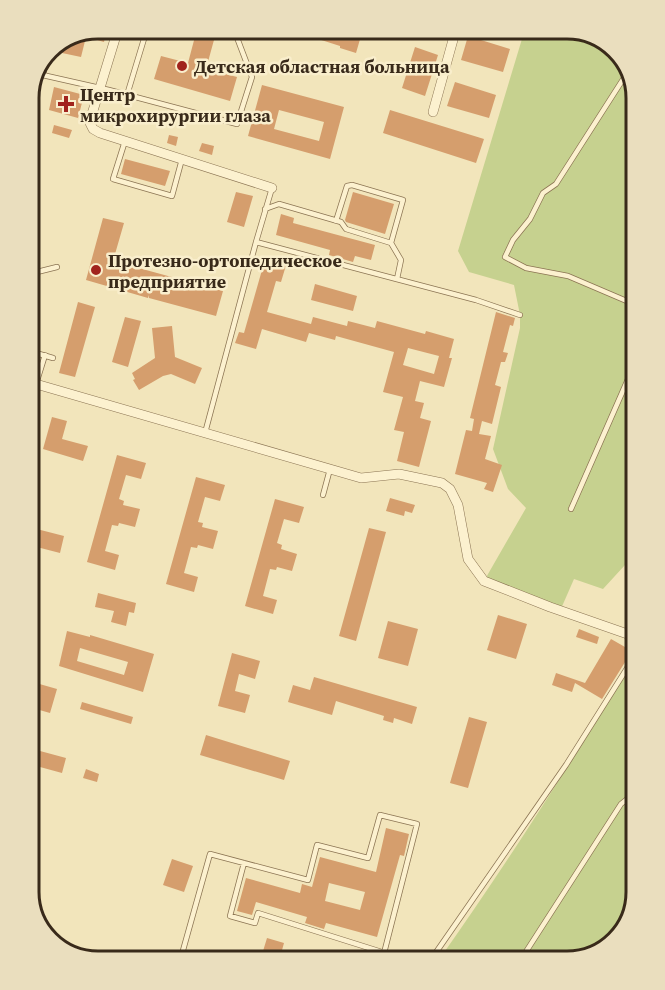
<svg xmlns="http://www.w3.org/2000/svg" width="665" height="990" font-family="'Source Serif 4',serif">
<rect width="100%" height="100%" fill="#f2e5bb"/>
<path fill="#c6d18f" d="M525 29C565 29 601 25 626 62 632 71 634 87 636 98V574L625 565 603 589 574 579 560 611 484 581 526 508 508 489 493 449 520 328V315L514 285 469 272 458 251Z
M636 654V893L627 927 602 952 568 961H438C508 862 574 759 636 654Z"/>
<path fill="#d59e6d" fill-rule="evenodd" d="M98 28H107L104 42 86 37 81 57 62 53 64 41Z
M197 29H217L206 69 237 77 230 101 154 79 161 56 188 63Z
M290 29H363L356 53 340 48V46L290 30Z
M468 36 510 49 503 72 461 60Z
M415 47 438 55 425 96 402 88Z
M455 82 496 95 489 118 447 106Z
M262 85 344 107 330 159 248 136ZM279 110 324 122 319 141 274 129Z
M54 87 84 95 78 118 49 110Z
M390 110 484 139 476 163 383 133Z
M54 125 72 130 69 138 52 133Z
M169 135 178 137 176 146 167 143Z
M202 143 214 146 212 155 199 151Z
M125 159 170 171 165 186 121 174Z
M236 192 253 196 244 227 227 222Z
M353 192 394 204 385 234 346 222 345 220Z
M281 214 294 218 293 223 375 245 371 260 355 256 353 262 329 255 330 250 276 235Z
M103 218 124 223 113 261 223 291 216 316 149 298 148 295V298L86 280Z
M266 256 287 262 281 282 276 281 267 312 311 324 313 317 347 326 348 321 375 328 377 321 425 334 426 331 454 339 449 358H452L444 387 420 381 415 401 424 403 420 418 431 421 419 467 397 461 404 432 394 430 403 397 383 392 394 352 336 336 335 340 309 333 306 342 262 329 256 349 235 343 239 332 244 333ZM408 348 439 356 434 374 403 365Z
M315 284 357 296 353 311 311 300Z
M78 302 95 307 75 377 59 373Z
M496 312 515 318 513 326 510 325 503 352 508 353 505 362H501L495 385 501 387 492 424 482 421 479 434 491 436 485 459 502 465 493 492 484 489 487 483 455 474 466 430 472 431 474 419 470 418Z
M125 317 141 321 128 367 112 362Z
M172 326 175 357 202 368 195 384 171 374 163 376 139 390 133 380 135 379 132 373 155 358 152 328Z
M52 417 67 421 62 439 88 446 83 461 43 449Z
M117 455 146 463 141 479 126 475 119 499 124 501 123 505 140 509 135 527 119 523 118 526 112 525 105 551 119 555 115 570 87 562Z
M196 477 225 485 220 501 205 497 198 522 203 523 202 527 218 531 213 549 198 545 197 548 191 547 184 573 198 577 194 592 166 584Z
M390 498 415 505 412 513 405 511 404 516 386 511Z
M275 499 304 507 299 523 284 519 277 543 282 545 281 549 297 554 292 571 277 567 276 570 270 569 263 596 277 600 273 614 245 606Z
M29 527 64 536 60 553 29 545Z
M369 528 386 532 356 641 339 636Z
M98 593 136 603 134 613 129 612 126 626 111 622 114 611 95 607Z
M498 615 527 624 516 659 487 650Z
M388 621 418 629 408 666 378 658Z
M579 629 599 637 597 644 576 637Z
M67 631 90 637V635L154 654 143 692 59 666ZM80 648 128 662 124 675 77 661Z
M611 639 632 651 602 699 575 683 572 692 552 685 556 673 585 683Z
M232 653 260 661 255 679 239 674 235 691 250 695 245 713 218 706Z
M314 677 417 707 412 724 394 718 393 723 383 720 384 716 336 701 332 715 288 702 293 685 310 690Z
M29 681 57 689 50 713 29 707Z
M82 702 133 717 131 724 80 709Z
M469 717 487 722 468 788 450 783Z
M206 735 290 761 284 780 200 755Z
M29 748 66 758 62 773 29 764Z
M86 769 99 774 97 782 83 778Z
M386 828 409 834 404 856 400 855 377 937 326 923 324 929 305 923 307 917 256 902 252 915 237 911 246 878 300 893 302 884 312 887 320 857 376 872ZM329 883 365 892 360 910 325 901Z
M172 859 193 866 184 892 163 885Z
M267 938 284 943 279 961H260Z
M316 951 327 955 325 961H313Z"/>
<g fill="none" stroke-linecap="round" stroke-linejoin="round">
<defs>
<path id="lane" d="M629 70 556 184 543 193 530 219 513 240 505 257 526 268 568 276 636 305
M38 74 109 90 237 124 252 77 236 35 229 29
M44 75V62
M127 95 147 29
M125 141 113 179 172 196 182 159
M272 188 256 242 476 300 520 315
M265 209 279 204 341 222 346 229 391 243
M336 221 347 186 352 185 403 200 391 243 401 260 397 279
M29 274 57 267
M29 351 53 358
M36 384 45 355
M205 433 256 242
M323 495 330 469
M571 509 636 361
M244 863 230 916 255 923 258 913 385 953
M600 953 632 909
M180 961 210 854 308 880 317 845 368 858 380 815 417 824 382 961
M430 961 566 765 636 654
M520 961 621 804 636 792"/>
<path id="street" d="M118 29 92 114 90 123 93 129 100 133 272 188
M433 112 456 29
M29 382 361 478 399 474 442 483 450 489 458 505 468 559 484 581 550 607 636 637"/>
</defs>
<use href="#lane" stroke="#8b7453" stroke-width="6"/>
<use href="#street" stroke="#8b7453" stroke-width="10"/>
<use href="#lane" stroke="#fcf1cf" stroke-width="4.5"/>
<use href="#street" stroke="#fcf1cf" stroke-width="9"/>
</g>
<g fill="#a1231d" stroke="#f9eecc" stroke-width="2">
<circle cx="182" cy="66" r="6"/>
<path d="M63 95h6v6h6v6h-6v6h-6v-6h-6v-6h6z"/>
<circle cx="96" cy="270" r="6"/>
</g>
<g text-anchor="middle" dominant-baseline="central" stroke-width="5" stroke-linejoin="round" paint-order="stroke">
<g font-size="18" font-weight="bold" fill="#392a1a" stroke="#f9eecc" text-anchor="start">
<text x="194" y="66">Детская областная больница</text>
<text x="80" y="94">Центр<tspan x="80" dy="21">микрохирургии глаза</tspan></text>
<text x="108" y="260">Протезно-ортопедическое<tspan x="108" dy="21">предприятие</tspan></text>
</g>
</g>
<path d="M0 0H665V990H0ZM98 39H567A59 59 0 0 1 626 98V892A59 59 0 0 1 567 951H98A59 59 0 0 1 39 892V98A59 59 0 0 1 98 39Z" fill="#eadebe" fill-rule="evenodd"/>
<path fill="none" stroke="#392a1a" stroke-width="3" d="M98 39H567A59 59 0 0 1 626 98V892A59 59 0 0 1 567 951H98A59 59 0 0 1 39 892V98A59 59 0 0 1 98 39Z"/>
</svg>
